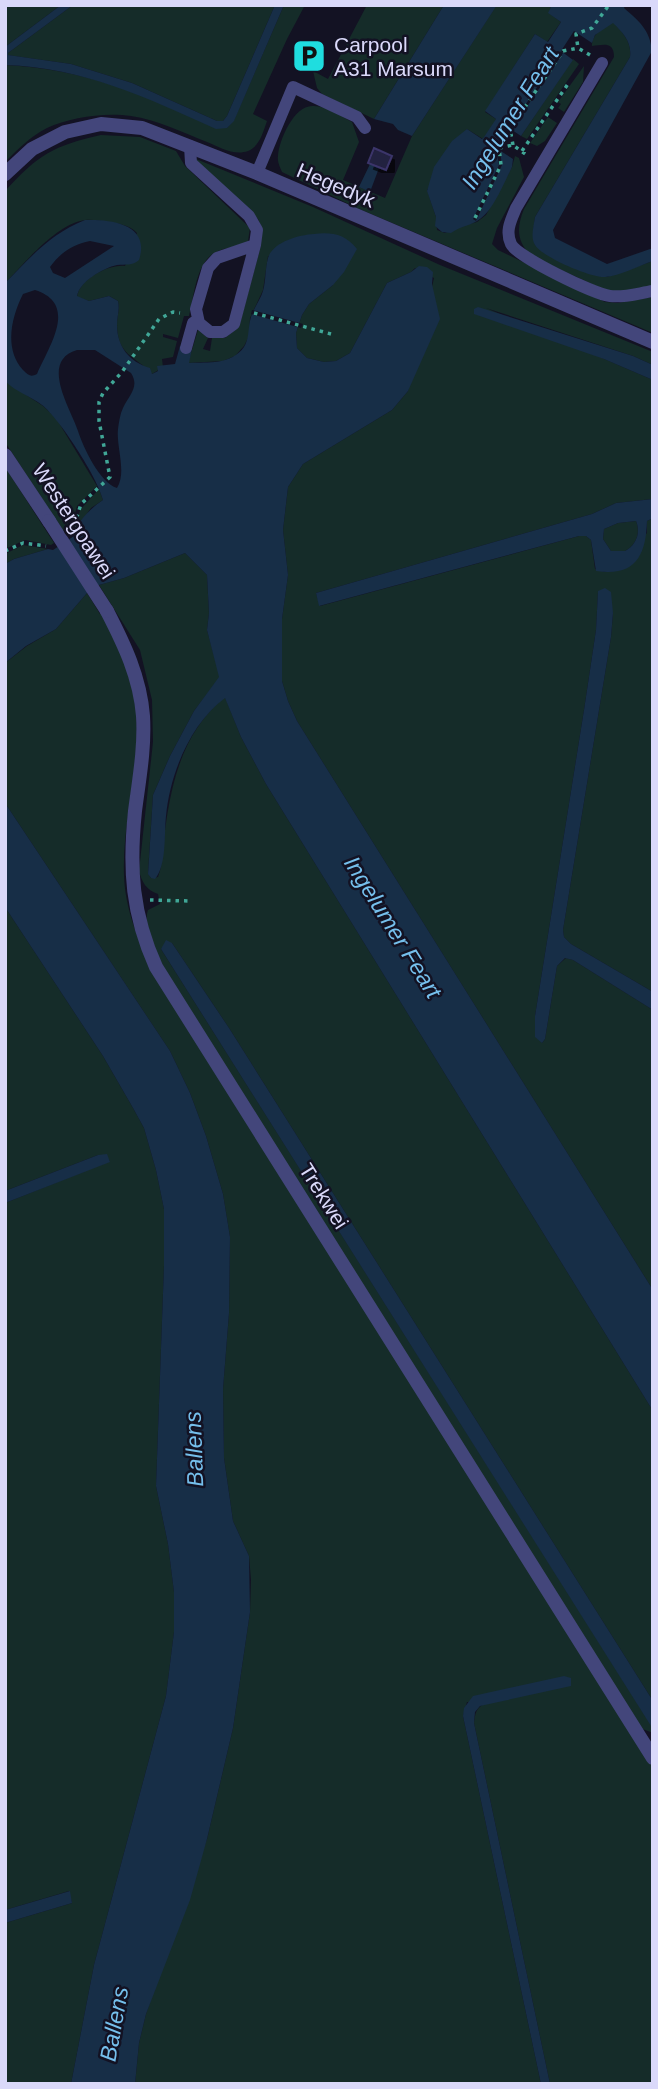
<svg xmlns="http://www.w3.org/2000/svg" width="658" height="2089" font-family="Arial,sans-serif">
<defs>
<filter id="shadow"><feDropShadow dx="6" dy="6" stdDeviation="0" flood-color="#0009"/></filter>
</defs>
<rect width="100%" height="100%" fill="#131223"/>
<path fill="#152c29" d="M7 5H61L5 47Z
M73 5H275L227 116 223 121H217L132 83 71 64 7 55 8 53Z
M284 5H305L287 39 253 114 267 121C263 132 260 146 248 151 234 156 219 147 207 142 182 132 157 120 131 116 106 112 70 117 47 128 31 136 17 150 5 162V65C84 68 154 99 227 128L234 120Z
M367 5H444L374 119 322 94 317 88 313 71 328 79Z
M552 5 549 13 561 22 547 42 535 34 485 112 496 119 495 122 483 139 467 129 427 190 436 217 437 230 445 233 458 227 477 222 486 215 512 167 515 156 519 158 524 177 497 228 492 244 498 250 605 302 618 303 653 297V333L357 208 282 172C280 167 277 162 278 156 279 140 294 106 312 106 326 105 341 116 352 122L359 142 343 180 385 198 412 136 496 6Z
M613 22C623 33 632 42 630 57L535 217 533 234 535 245 607 277 653 261V286L619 292 605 290 531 256C517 241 516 229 524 209L614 57C614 41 603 45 592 46 592 33 603 29 613 22Z
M573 59 579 64 527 139 521 136Z
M584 66 583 82 564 112 558 108 561 104 558 102Z
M548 117 557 123 545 141 537 146 530 143Z
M101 135 140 137 176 151 185 166 250 228 248 241C238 247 226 247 216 252 196 261 194 297 189 316H184L178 338 163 334V337L177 341 173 357 162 359 163 367 152 374C135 355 117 356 117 324 117 316 120 310 118 301L109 296 89 301 77 297C79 279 109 264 125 266L137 233C130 225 117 223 107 222 100 221 92 219 85 220 56 224 25 263 5 283V191C39 154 53 146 101 135Z
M196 159 313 207 440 265 653 352V365L633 356 486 308 653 380V499L616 503 592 514 316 593 320 606 579 536H586L591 540 595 569 605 572 647 533V521L653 518V992L571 944 564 937 563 930 611 637 613 613 598 592 596 630 584 710 535 1016 542 1043 545 1039 557 966 566 958 573 960 653 1010V1290L297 721 288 701 282 681V619L288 575 283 530 288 487 303 464 392 410 408 391 434 278 415 268 411 272 387 283 350 353 336 361 324 362 307 358 297 348 296 333 302 315 309 304 333 285 268 256 263 290 250 318 249 336 244 346 235 356 223 361 188 363 198 330 208 338 203 349 210 351 212 338H225L239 327 260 249 262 229 258 219 196 161Z
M5 381 43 406 56 418 97 486 77 506 70 533 66 535 5 442Z
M5 467 54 543 51 545 25 540 5 549Z
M99 489 103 500 91 508 75 530 80 510Z
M636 521C641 533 636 545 625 551H611L603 539 604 529 618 523Z
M23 545 48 549 14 559 5 564V554Z
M185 553 207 575 209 613 207 630 220 677 194 711 170 756 153 795 148 873 151 878 158 877 161 867C167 806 174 738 225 697L241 737 266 784 653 1411V1701L229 1028 172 943 161 949 651 1725H653V1733L640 1728 166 972C159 956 142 928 148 910L160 904 158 894C146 890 142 882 139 871L153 742 152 700 140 650 99 585 124 578Z
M87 593 100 614 103 613C117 645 132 674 136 709 141 765 122 820 124 875 125 910 139 941 152 972L653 1768V2084H550L474 1723C475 1714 476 1707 485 1704L467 1702 463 1716 541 2084H135L139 2043 146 2014 207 1839 233 1728 250 1612 251 1580 249 1556 233 1521 224 1458 223 1389 229 1313 230 1237 223 1194 206 1136 190 1093 170 1051 5 803V663L27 646 56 629Z
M5 907 103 1056 133 1108 144 1128 156 1170 164 1209V1266L156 1486 168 1544 174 1592V1632L166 1696 94 1965 71 2084H5V1923L72 1903 69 1891 5 1910V1203L110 1161 98 1155 5 1191Z"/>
<path fill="#172e47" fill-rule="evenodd" d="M61 5H73L8 53V55L71 64 132 83 217 121H223L227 116 275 5H284L234 121 227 128 216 129C145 97 85 68 5 65V47Z
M444 5H497L412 136 398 130 393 124 374 119Z
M552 5H625L624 8C639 21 650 30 652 51L553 230 555 238 607 264 653 248V261C638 266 620 276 605 277 591 278 542 257 535 245 530 237 534 225 535 217L630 57C632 42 623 33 613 23L595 35 592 43 574 31 561 51 573 60 521 136 509 128 496 148 513 159 512 167C505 181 493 211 480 219 471 226 462 225 451 233L442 232 435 226 436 217 427 191 434 167 452 141 467 129 482 139 484 137 496 119 485 111 535 34 548 42 561 22 548 13Z
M370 164 379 168 370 192 359 187Z
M85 220C111 219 151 224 139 260 132 266 126 264 117 265 103 268 79 282 77 296L89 301 109 296 118 301C120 310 117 316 117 325 117 346 129 362 150 368L152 374 158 371 157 366 175 364 180 346 192 349 189 363C208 362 231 365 244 347 249 339 248 330 250 321 252 310 260 301 263 291 266 280 265 269 268 258 273 242 298 235 314 234 332 232 345 234 357 249L344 272 333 285 309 304 302 315 296 333 297 348 307 358 324 362 336 361 350 353 387 283 411 272 419 266 427 267 433 272 432 284 440 319 408 391 392 410 303 464 288 487 283 530 288 575 282 619V681L288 701 297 721 653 1290V1411L266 784 241 737 225 698C190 724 170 774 166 816 164 834 167 865 155 879L151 878 148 874 153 795 170 756 194 711 219 677 207 630 209 613 207 575 185 553 124 578 99 585 87 593 56 629 26 646 5 663V564L14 559 48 549 53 550 74 536C77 521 91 508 103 500 98 478 59 418 42 405 30 396 16 392 5 381V283C31 257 50 234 85 220ZM90 241 114 246 65 278 53 273 50 267C60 253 73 244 90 241ZM35 290C79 304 49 346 37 374 31 377 29 376 23 370 4 349 11 318 23 294ZM77 350H95L131 373C140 387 129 395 123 408 120 414 119 422 118 429 116 447 127 472 117 488 100 483 83 447 78 431 71 409 39 361 77 350Z
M478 307 633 356 653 365V380L604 359 474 314V309Z
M653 499V518L647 521C646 556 635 577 596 571L591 540 586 536H579L319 606 316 593 592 514 616 503ZM636 521C641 533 636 545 625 551H611L603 539 604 529 618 523Z
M605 588 611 592 613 613 611 637 563 930 564 937 571 944 653 992V1010L573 960 565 958 557 966 545 1039 542 1043 535 1037V1016L584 710 596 630 598 591Z
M5 803 170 1051 190 1093 206 1136 223 1194 230 1237 229 1313 223 1389 224 1458 233 1521 249 1556 250 1612 233 1728 207 1839 190 1900 146 2014 139 2043 135 2084H71L94 1965 166 1696 174 1632V1592L168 1544 156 1486 164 1266V1209L156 1170 144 1128 133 1108 103 1056 5 907Z
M166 940 172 943 229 1028 653 1701V1725L651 1726 161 949Z
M107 1154 110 1162 5 1203V1191L98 1155Z
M564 1676 571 1678V1686L480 1706 475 1712 474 1723 550 2084H541L463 1716 464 1708 473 1696Z
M70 1891 72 1903 5 1923V1910Z"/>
<path fill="#131223" d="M561 51 563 53 512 129 510 128Z
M496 148 500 151 502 165 476 221 473 219 499 165Z
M252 310 303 324 301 328 251 314Z"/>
<path fill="#242041" stroke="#3b356a" stroke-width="2" filter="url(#shadow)" d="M374 148 392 156 386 170 368 163Z"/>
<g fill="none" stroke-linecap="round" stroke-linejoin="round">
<path stroke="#40a797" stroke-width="3.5" stroke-dasharray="3.5 5" stroke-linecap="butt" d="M590 55 578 48 576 34 592 28 609 5
M513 145 510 129 563 51 578 48
M522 151 570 81
M475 218 501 165 499 148 513 145 528 156
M254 313 331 334
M74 526 81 504 110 477 99 421V402L103 393 122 372 159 319 173 312 180 313
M5 551 23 543 46 546
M150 900 189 901"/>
<path stroke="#43467b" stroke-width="12" d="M602 63 516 208C511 220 505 231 511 244 517 257 594 294 610 296 624 298 639 293 653 291
M190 146 191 163 249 216 257 230 255 245 217 258 208 268 196 309 199 323 210 332H223L234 324 255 245
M257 173 293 87 357 117 365 128
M186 348 193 323 198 320"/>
<path stroke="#43467b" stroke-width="14" d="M5 174 32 149 65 132 101 124 142 128 257 173 653 342
M5 455 49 521
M107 611C124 644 140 677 143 716 145 748 139 780 135 811 129 869 132 914 156 967L653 1758"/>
<path stroke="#43467b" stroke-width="14" d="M49 521 107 611"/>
</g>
<defs>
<symbol id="parking-square" viewBox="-11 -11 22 22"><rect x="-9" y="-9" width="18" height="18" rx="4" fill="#1fdddf" stroke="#131223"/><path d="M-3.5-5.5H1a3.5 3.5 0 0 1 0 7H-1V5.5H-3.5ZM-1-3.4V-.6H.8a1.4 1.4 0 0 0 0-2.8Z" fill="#111"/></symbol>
</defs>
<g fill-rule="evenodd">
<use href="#parking-square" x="290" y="37" width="38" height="38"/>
</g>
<g text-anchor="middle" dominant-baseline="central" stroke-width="5" stroke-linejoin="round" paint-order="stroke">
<g font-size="21" fill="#dad9fa" stroke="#131223" text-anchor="start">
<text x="334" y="44">Carpool<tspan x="334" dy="24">A31 Marsum</tspan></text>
</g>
<g font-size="21" fill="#dad9fa" stroke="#131223">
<text transform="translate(336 185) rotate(23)">Hegedyk</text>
<text transform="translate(74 521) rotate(57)">Westergoawei</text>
<text transform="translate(324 1196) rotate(58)">Trekwei</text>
</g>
<g font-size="23" font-style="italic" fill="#75bfec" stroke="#131223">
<text transform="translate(510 118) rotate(-58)">Ingelumer Feart</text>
<text transform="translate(393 927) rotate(58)">Ingelumer Feart</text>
<text transform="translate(194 1449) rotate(-92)">Ballens</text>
<text transform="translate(114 2024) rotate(-80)">Ballens</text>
</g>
</g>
<rect width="658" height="2089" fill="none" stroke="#dad9fa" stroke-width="14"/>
</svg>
